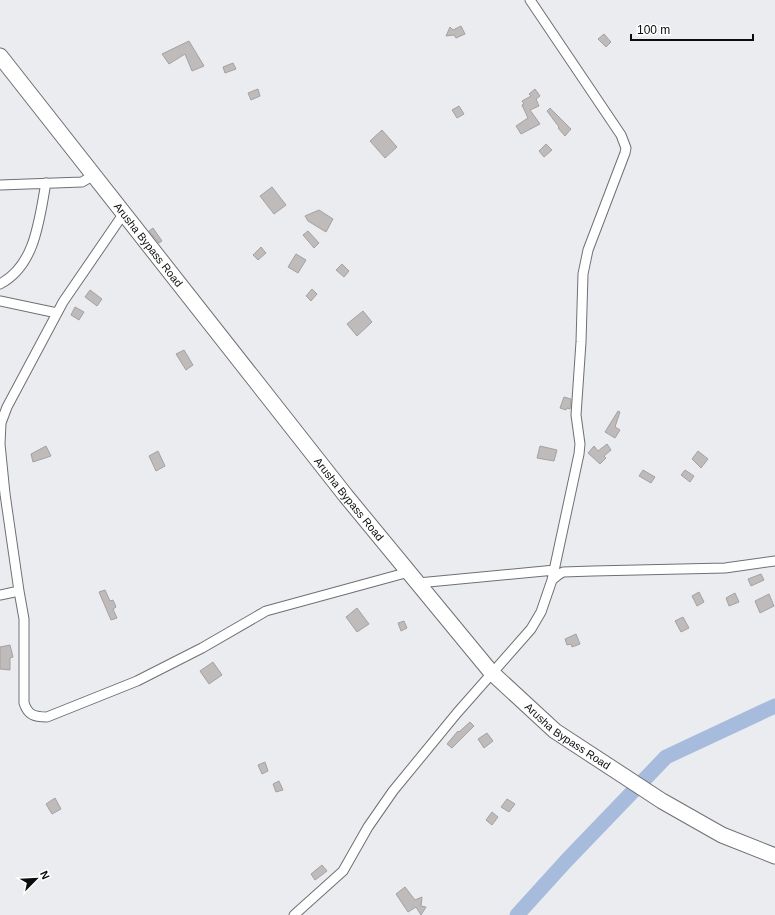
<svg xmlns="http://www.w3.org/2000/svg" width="775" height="915" font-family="Arial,sans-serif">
<rect width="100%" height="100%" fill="#eaecf0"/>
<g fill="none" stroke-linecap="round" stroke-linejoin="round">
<path stroke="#a7bcdc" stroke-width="15" d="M517 915 567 860 666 757 775 706"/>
</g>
<path fill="#c0bbbb" stroke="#a6a1a1" d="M461 26 465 34 456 38 454 35 446 36 450 27 453 30Z
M604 34 611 42 606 47 598 39Z
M189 41 204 66 192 71 185 54 169 64 162 54Z
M233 63 236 69 225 73 223 67Z
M258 89 260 96 251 100 248 93Z
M535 89 540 96 536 99 539 106 530 110 540 124 521 134 516 126 528 118 522 105 524 104 522 101 531 96 529 94Z
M459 106 464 114 457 118 452 110Z
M550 108 571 129 565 136 558 128 559 127 547 111Z
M382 130 397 147 385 158 370 141Z
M546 144 552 150 544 157 539 151Z
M272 187 286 205 274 214 260 196Z
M319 210 333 219 326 232 308 221 305 216Z
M153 228 162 241 159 243 149 231Z
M308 231 319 243 314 248 303 235Z
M261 247 266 253 258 260 253 255Z
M296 254 306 260 298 273 288 267Z
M342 264 349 271 344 277 336 270Z
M312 289 317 294 311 301 306 296Z
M90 290 102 299 97 306 85 297Z
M75 307 84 312 79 320 71 315Z
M363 311 372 322 357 336 347 324Z
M184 350 193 365 186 370 176 354Z
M564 397 571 399 570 409 567 408 566 410 560 408Z
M618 411 620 412 615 427 620 430 615 438 605 432Z
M607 444 611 450 604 456 606 458 600 464 588 453 594 446 598 451Z
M46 446 51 456 33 462 31 454Z
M540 446 557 450 554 461 537 458Z
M158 451 165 466 156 471 149 456Z
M698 451 708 459 701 468 692 459Z
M643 470 655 477 651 483 639 476Z
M685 470 694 476 690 482 681 475Z
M761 574 764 580 751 586 748 579Z
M105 590 110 601 113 600 116 607 113 609 117 618 111 620 99 592Z
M699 592 704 602 697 606 692 596Z
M735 593 739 602 729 606 726 598Z
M769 594 774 606 760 613 755 601Z
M357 608 369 624 357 632 346 617Z
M683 617 689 628 681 632 675 621Z
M404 621 407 628 401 631 398 623Z
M576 634 580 644 572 647 571 644 567 645 565 639Z
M10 645 13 657 10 658V670L0 669V647Z
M213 662 222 675 209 684 200 671Z
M470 722 474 726 452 748 447 744 458 731 459 732Z
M487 733 493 741 484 748 478 739Z
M265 762 268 771 262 774 258 765Z
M279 781 283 790 276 792 273 784Z
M55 798 61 809 52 814 46 804Z
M507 799 515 804 509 812 501 807Z
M492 812 498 817 492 825 486 820Z
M322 865 327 871 315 880 311 874Z
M405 887 415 900 422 897 421 906 426 907 421 915 416 907 408 912 396 894Z"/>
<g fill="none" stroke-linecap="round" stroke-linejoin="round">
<defs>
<path id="minor" d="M530 0 621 135 626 148 625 153 588 250 583 274 581 342 576 415 580 444 579 454 552 580
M0 185 82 182 94 175
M0 284C36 265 39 219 46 183
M0 301 57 313
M418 583 555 570
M19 591 5 494 0 444 1 423 7 407 63 302 124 213
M0 595 19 591 24 619V703C28 715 34 717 47 717L137 681 202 648 266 611 409 572
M294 915 343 871 368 827 393 791 457 713 531 629 541 612 552 580 558 575 563 572 593 571 725 568 775 561"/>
<g id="primary">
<path id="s1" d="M0 56 346 496 491 672 555 731 662 801 722 835 775 856"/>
</g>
</defs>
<use href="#minor" stroke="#6e7073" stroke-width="11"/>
<use href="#primary" stroke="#6e7073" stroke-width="17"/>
<use href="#minor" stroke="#fff" stroke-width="9"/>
<use href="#primary" stroke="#fff" stroke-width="15"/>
</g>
<g text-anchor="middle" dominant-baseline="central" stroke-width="3" stroke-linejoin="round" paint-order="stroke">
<g font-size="11" fill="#0c0c0d" stroke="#fff">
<text stroke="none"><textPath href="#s1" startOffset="240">Arusha Bypass Road</textPath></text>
<text stroke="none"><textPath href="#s1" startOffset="564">Arusha Bypass Road</textPath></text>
<text stroke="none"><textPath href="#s1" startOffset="888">Arusha Bypass Road</textPath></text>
</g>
</g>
<g transform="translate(36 879) rotate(66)" stroke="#ffffff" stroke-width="3" paint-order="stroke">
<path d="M0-3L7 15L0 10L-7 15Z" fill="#0c0c0d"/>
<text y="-6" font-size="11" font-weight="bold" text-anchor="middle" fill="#0c0c0d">N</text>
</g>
<path d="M631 34v6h122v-6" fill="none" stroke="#0c0c0d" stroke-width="2"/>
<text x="637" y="34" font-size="12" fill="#0c0c0d" stroke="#ffffff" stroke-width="3" paint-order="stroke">100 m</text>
</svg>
